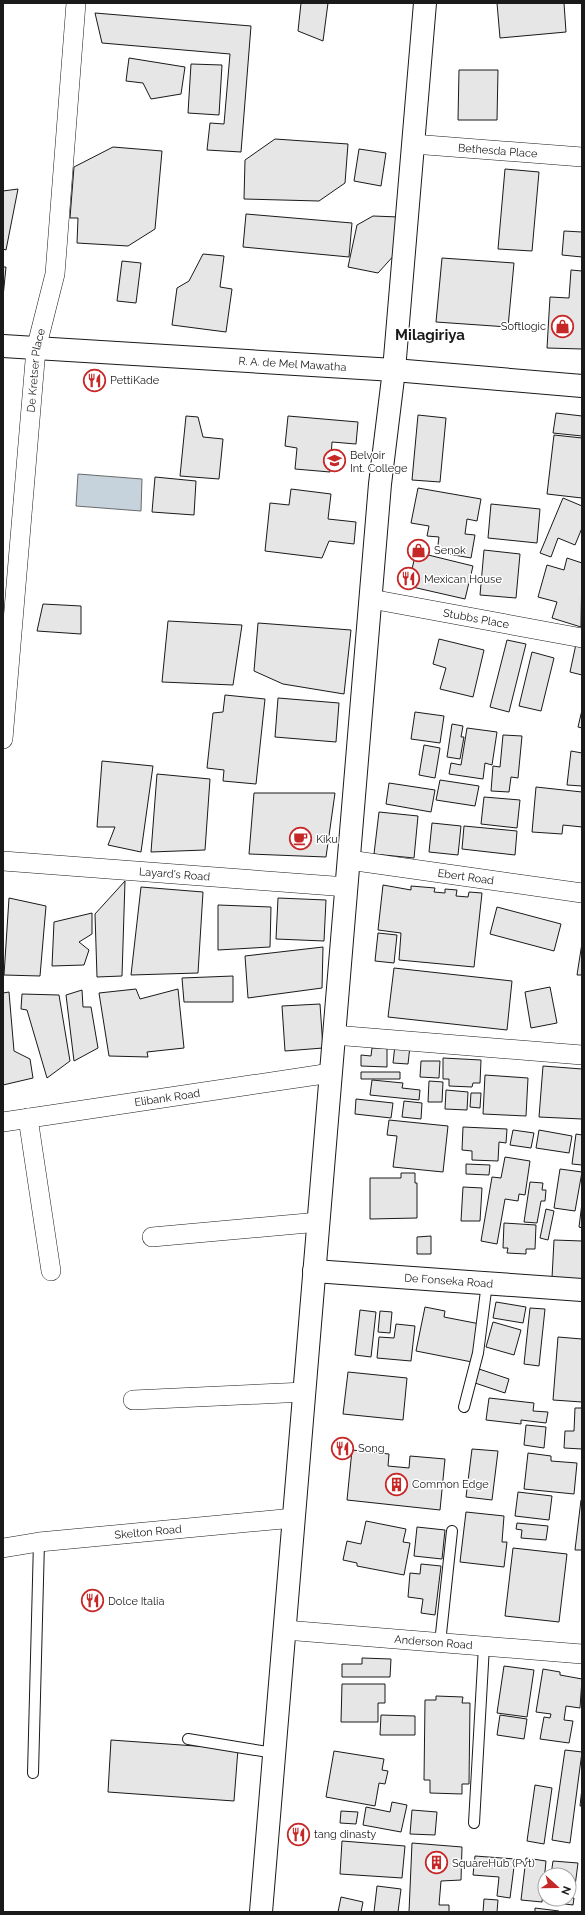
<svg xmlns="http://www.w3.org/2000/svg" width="585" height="1915" font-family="Raleway,sans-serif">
<rect width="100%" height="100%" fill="#fff"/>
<path fill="#c6d2dc" stroke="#6a6a6a" d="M78 474 142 479 141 511 76 506Z"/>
<path fill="#e6e6e6" stroke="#1a1a1a" d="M301 3H328L323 41 298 31Z
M497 3H564L566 32 500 38Z
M95 13 251 26 241 152 207 150 210 123 224 124 230 54 102 43Z
M129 58 185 67 181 94 151 99 143 83 126 81Z
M191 64 222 65 219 115 188 113Z
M459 70H498L497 120H458Z
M275 139 348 144 345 183 319 201 244 199 245 160Z
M113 147 162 151 155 229 128 246 77 243 78 218H70L74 167Z
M359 149 386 153 381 186 354 181Z
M505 169 539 172 532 251 498 249Z
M18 189 6 250 3 249V191Z
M246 214 352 223 349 257 243 247Z
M373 216 399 217 397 252 378 273 348 267 357 225Z
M564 231 582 232V257L562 255Z
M203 254 224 256 220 287 232 289 226 332 172 325 177 288 189 281Z
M442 258 514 263 508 327 436 322Z
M122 261 141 263 136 303 117 301Z
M3 267H6L3 297Z
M571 270 582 271V349L547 348 550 297 569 298Z
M556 413 582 416V436L553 433Z
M418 415 446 418 440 482 412 480Z
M186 416 198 417 203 437 223 439 219 479 180 476Z
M288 416 358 422 356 444 332 442 330 472 295 469 297 448 285 446Z
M554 435 582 438V498L547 494Z
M155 477 196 481 194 515 152 512Z
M418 488 481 499 477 521 467 519 465 534 475 535 471 558 437 552 439 537 427 536 429 526 411 523Z
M291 489 331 494 328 519 356 522 354 544 329 541 322 558 265 551 270 503 289 505Z
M563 498 582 506V528L575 545 558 538 551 557 540 553Z
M491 504 540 509 537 543 488 538Z
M484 550 520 554 516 598 480 595Z
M416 552 473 566 465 599 408 586Z
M567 558 582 563 581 627 552 618 557 602 538 597 547 565 564 570Z
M43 604 81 606V634L37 631Z
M168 621 242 625 233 685 162 682Z
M258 623 351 630 344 694 283 684 254 671Z
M439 639 484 650 473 697 440 689 446 668 433 664Z
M507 640 526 644 509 712 490 707Z
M576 644 582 646V675L570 672Z
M532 652 554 658 541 711 519 706Z
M225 695 265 699 256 784 223 781 224 770 207 768 213 713 223 712Z
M278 698 339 703 336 742 275 737Z
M582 710V728L578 727Z
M415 712 444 716 440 743 411 739Z
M452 724 463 726 461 737H464L460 759 447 757Z
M467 728 497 732 492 765 485 763 483 779 449 774 451 763 461 765Z
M503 735 522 736 518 778 511 777 509 792 491 791 493 766 500 767Z
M424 745 440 748 435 778 419 775Z
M571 751 582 753V786L567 785Z
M102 761 153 766 141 852 108 845 115 827H97Z
M157 774 210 779 205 850 151 852Z
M440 780 479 786 475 806 436 800Z
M389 783 435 790 431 812 386 804Z
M536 787 582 792V827L563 825 562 834 532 832Z
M254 793H335L326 857 249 854Z
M484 797 520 800 517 828 481 824Z
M379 812 418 816 414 858 374 854Z
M432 823 461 826 458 855 429 852Z
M464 826 517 831 515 855 462 849Z
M125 881 122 976 97 977 95 914Z
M383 885 411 890V886L435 888 434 892 445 893V889L457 890 456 896 468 897 469 892 482 893 474 967 399 960 401 933 378 930Z
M141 887 203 892 198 973 131 975Z
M9 898 46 906 40 976 4 975Z
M278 898 326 900 324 941 276 939Z
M218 905 271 907 270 947 218 950Z
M497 907 561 924 554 951 490 934Z
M92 913V934L79 942 89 950 84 965 52 966 54 922Z
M378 933 397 935 394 963 375 961Z
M582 943V975H577Z
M323 947 322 988 248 998 245 956Z
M394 968 512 981 507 1030 388 1017Z
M233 976V1002H184L182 978Z
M550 987 557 1023 531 1028 525 992Z
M136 989 140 999 178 989 184 1048 147 1052 148 1057 109 1056 99 993Z
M82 990 83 1007H91L98 1048 74 1061 66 995Z
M9 992 14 1051 30 1059 33 1078 3 1085V993Z
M22 994 59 995 70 1061 47 1078 27 1010 21 1009Z
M320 1004 323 1048 285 1051 282 1006Z
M395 1045 410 1046 408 1064 393 1063Z
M372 1048H387V1067L361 1066V1055L371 1056Z
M443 1058 481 1060 480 1083H473L472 1087 449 1086V1079H443Z
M421 1061H440L439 1078 420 1077Z
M543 1066 582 1069V1119L539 1117Z
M361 1072H400V1079H361Z
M485 1075 528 1078 526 1116 483 1114Z
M372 1080 403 1083 402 1088 420 1090 419 1100 370 1095Z
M429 1081 443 1082 442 1102H428Z
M446 1090 468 1092 467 1110 445 1109Z
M471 1093H481L480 1108 470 1107Z
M356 1099 393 1103 391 1118 355 1114Z
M404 1101 422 1103 421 1119 402 1117Z
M389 1120 448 1126 443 1172 393 1167 397 1136 387 1135Z
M463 1127 507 1129 506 1143 499 1142 498 1161 472 1160V1151L462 1150Z
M513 1130 534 1133 531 1148 510 1145Z
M539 1130 572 1136 569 1153 536 1148Z
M576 1134 582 1135V1165L572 1164Z
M505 1157 530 1161 525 1195 519 1194 518 1201 505 1199 497 1244 481 1241 492 1177 501 1178Z
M466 1164 490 1165 489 1175 466 1174Z
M560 1169 582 1172 575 1211 554 1208Z
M401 1173H415V1183H417V1218L370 1219V1178H401Z
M530 1182 543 1183 542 1190H546L545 1201H541L537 1223 524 1222Z
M463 1187 482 1188 480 1221H461Z
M582 1203V1228L579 1227Z
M546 1209 554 1211 548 1240 540 1238Z
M504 1223 536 1225 535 1249H526V1254L507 1253 508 1248H503Z
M431 1236V1254H417V1237Z
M554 1240 582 1241V1280L552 1278Z
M496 1302 526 1307 523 1323 493 1318Z
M425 1307 445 1311 444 1317 480 1324 472 1362 416 1351Z
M530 1308 545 1309 539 1366 524 1364Z
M360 1310 376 1312 371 1357 355 1355Z
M380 1311 392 1312 390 1333 378 1332Z
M493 1322 521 1330 514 1355 486 1347Z
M396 1324 415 1326 411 1361 377 1358 379 1337 394 1338Z
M558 1337 582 1339V1402L553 1400Z
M476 1368 509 1379 505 1393 472 1382Z
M348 1372 407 1378 403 1420 343 1414Z
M489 1398 534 1403 533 1411 548 1412 546 1423 521 1420V1424L486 1420Z
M575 1408H582V1449L564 1448 565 1431H574Z
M526 1425 546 1427 544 1448 524 1445Z
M472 1449 498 1451 492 1500 466 1497Z
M352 1450 389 1454 388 1466 409 1468 410 1456 445 1459 440 1510 347 1500Z
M528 1453 551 1456V1461L577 1463 574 1494 524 1489Z
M518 1492 552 1496 549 1520 515 1516Z
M581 1500 582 1501V1550H575Z
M466 1512 504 1516 502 1542H507L504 1567 460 1562Z
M366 1521 406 1529 403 1542 410 1543 404 1575 357 1566V1563L343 1560 347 1541 361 1544Z
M517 1523 548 1526 546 1540 521 1538 522 1530 516 1529Z
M417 1527 445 1530 442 1559 414 1556Z
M513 1548 567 1554 559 1622 505 1616Z
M421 1564 441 1566 435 1615 421 1613 423 1599 408 1597 410 1573 420 1574Z
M362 1658 391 1659 390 1677H342V1664H362Z
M504 1666 534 1670 527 1717 497 1713Z
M543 1669 560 1672V1675L582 1679 580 1708 566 1706 564 1720 573 1721 569 1743 540 1739 544 1717 550 1718 551 1714 536 1712Z
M342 1684H385V1703H378V1722H341Z
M436 1696 463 1697 462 1703H470L469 1784H462V1794L430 1793V1780H424L425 1700H436Z
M381 1715 415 1716V1735H380Z
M500 1715 527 1719 524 1739 497 1735Z
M111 1740 238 1749 234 1801 108 1792Z
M565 1750 582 1752 570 1843 552 1840Z
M334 1751 384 1759 382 1770 388 1771 385 1784 379 1783 375 1806 326 1797Z
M535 1785 552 1788 544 1844 527 1841Z
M582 1788V1806H580Z
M392 1802 407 1805 401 1832 363 1825 366 1807 390 1812Z
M412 1810 437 1812 435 1835 410 1834Z
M341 1811 358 1812 356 1824 340 1823Z
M342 1841 405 1846 402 1878 340 1874Z
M412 1843 462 1847 461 1880 441 1881 439 1905H449V1912H409Z
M475 1856 515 1859 510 1898 497 1896 499 1877 473 1875Z
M526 1858 546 1861 542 1902 521 1900Z
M553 1861 578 1863 575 1886 571 1885 569 1898H574L573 1905 549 1902V1899H569V1875H551Z
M377 1886 401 1889 398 1912H374Z
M341 1897 363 1902 361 1912H338Z
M484 1899 498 1900 497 1912H483Z
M535 1908 559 1911V1912H535Z"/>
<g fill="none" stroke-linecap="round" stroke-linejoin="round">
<defs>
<path id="lane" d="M464 1407 478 1353 487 1283
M440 1643 452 1531
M188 1739 274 1753
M33 1773 39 1542
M474 1823 484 1646"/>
<g id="street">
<path id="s1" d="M413 144 582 157"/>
<path id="s2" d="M371 599 582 638"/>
<path id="s3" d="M3 739 36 349 55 274 76 3"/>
<path id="s4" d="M349 860 582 893"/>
<path id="s5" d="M3 861 347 887"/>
<path d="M334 1035 582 1055"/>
<path d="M28 1118 51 1271"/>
<path id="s6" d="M3 1122 331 1073"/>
<path d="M152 1237 319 1222"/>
<path d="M133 1400 305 1392"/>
<path id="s7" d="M3 1548 39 1542 294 1518"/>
<path id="s8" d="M285 1630 582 1654"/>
</g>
<g id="secondary">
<path id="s9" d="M314 1271 582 1290"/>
<path d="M261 1912 380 484 394 370 425 3"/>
</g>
<g id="highway">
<path id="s10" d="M3 346 394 370 582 386"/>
</g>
</defs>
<use href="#lane" stroke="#1a1a1a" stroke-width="12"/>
<use href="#street" stroke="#1a1a1a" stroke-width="20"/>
<use href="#secondary" stroke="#1a1a1a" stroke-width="24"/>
<use href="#highway" stroke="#1a1a1a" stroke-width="24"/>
<use href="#lane" stroke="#fff" stroke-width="10"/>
<use href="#street" stroke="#fff" stroke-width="19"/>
<use href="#secondary" stroke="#fff" stroke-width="22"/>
<use href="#highway" stroke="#fff" stroke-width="22"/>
</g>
<defs>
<symbol id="shop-ring" viewBox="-11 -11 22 22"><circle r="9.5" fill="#fff" stroke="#c62828" stroke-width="1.5"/><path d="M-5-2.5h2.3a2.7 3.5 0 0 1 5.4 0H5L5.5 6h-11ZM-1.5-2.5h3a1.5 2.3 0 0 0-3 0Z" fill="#c62828"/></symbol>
<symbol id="restaurant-ring" viewBox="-11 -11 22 22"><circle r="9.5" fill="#fff" stroke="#c62828" stroke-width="1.5"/><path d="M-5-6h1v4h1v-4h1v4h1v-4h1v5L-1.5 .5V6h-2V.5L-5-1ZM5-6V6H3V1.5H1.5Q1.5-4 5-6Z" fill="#c62828"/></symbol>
<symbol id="school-ring" viewBox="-11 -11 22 22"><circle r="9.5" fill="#fff" stroke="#c62828" stroke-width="1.5"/><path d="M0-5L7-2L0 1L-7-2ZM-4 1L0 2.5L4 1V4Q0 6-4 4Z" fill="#c62828"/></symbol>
<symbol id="cafe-ring" viewBox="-11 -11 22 22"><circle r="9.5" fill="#fff" stroke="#c62828" stroke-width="1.5"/><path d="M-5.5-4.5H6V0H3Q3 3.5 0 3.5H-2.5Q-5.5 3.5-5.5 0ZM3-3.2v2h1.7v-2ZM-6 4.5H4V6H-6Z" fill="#c62828"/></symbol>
<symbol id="building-ring" viewBox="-11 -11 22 22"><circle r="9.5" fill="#fff" stroke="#c62828" stroke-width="1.5"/><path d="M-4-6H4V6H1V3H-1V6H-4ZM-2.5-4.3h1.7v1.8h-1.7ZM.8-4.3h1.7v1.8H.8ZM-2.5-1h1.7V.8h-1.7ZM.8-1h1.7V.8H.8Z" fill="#c62828"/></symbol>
</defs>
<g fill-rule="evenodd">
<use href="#shop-ring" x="550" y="314" width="25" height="25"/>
<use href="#restaurant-ring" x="82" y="368" width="25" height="25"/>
<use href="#school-ring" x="322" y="448" width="25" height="25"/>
<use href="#shop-ring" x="406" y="538" width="25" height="25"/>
<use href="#restaurant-ring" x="396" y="566" width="25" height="25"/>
<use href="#cafe-ring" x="288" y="826" width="25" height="25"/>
<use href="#restaurant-ring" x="330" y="1436" width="25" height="25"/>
<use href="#building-ring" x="384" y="1472" width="25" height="25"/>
<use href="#restaurant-ring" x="80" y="1588" width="25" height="25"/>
<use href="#restaurant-ring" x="286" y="1822" width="25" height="25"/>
<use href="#building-ring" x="424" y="1850" width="25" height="25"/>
</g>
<g text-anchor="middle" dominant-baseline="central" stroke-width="3" stroke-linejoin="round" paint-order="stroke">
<g font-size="11" fill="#1a1a1a" stroke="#fff">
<text stroke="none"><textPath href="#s1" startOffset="85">Bethesda Place</textPath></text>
<text stroke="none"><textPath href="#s10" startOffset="290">R. A. de Mel Mawatha</textPath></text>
<text stroke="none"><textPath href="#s3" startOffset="370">De Kretser Place</textPath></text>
<text stroke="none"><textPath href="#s2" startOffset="107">Stubbs Place</textPath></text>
<text stroke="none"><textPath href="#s5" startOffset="172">Layard's Road</textPath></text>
<text stroke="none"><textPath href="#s4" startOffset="118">Ebert Road</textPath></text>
<text stroke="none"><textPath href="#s6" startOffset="166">Elibank Road</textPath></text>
<text stroke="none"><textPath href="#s9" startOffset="135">De Fonseka Road</textPath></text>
<text stroke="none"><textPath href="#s7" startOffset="146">Skelton Road</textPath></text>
<text stroke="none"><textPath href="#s8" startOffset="149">Anderson Road</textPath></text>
</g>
<g font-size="11" fill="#1a1a1a" stroke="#fff" text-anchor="start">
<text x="546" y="326" text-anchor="end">Softlogic</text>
<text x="110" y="380">PettiKade</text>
<text x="350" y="455">Belvoir<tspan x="350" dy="13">Int. College</tspan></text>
<text x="434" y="550">Senok</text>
<text x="424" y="579">Mexican House</text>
<text x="316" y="839">Kiku</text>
<text x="358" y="1448">Song</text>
<text x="412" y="1484">Common Edge</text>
<text x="108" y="1601">Dolce Italia</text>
<text x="314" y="1834">tang dinasty</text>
<text x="452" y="1863">SquareHub (Pvt)</text>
</g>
<g font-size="15" font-weight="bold" fill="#1a1a1a" stroke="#fff">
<text x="430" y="335">Milagiriya</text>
</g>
</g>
<rect width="585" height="1915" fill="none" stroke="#1a1a1a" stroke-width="8"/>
<g transform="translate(557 1887) rotate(111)"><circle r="19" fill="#ffffff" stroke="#a3a3a3"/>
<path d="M0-3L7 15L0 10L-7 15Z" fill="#c62828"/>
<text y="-6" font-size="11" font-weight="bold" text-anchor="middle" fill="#1a1a1a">N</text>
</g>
</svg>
